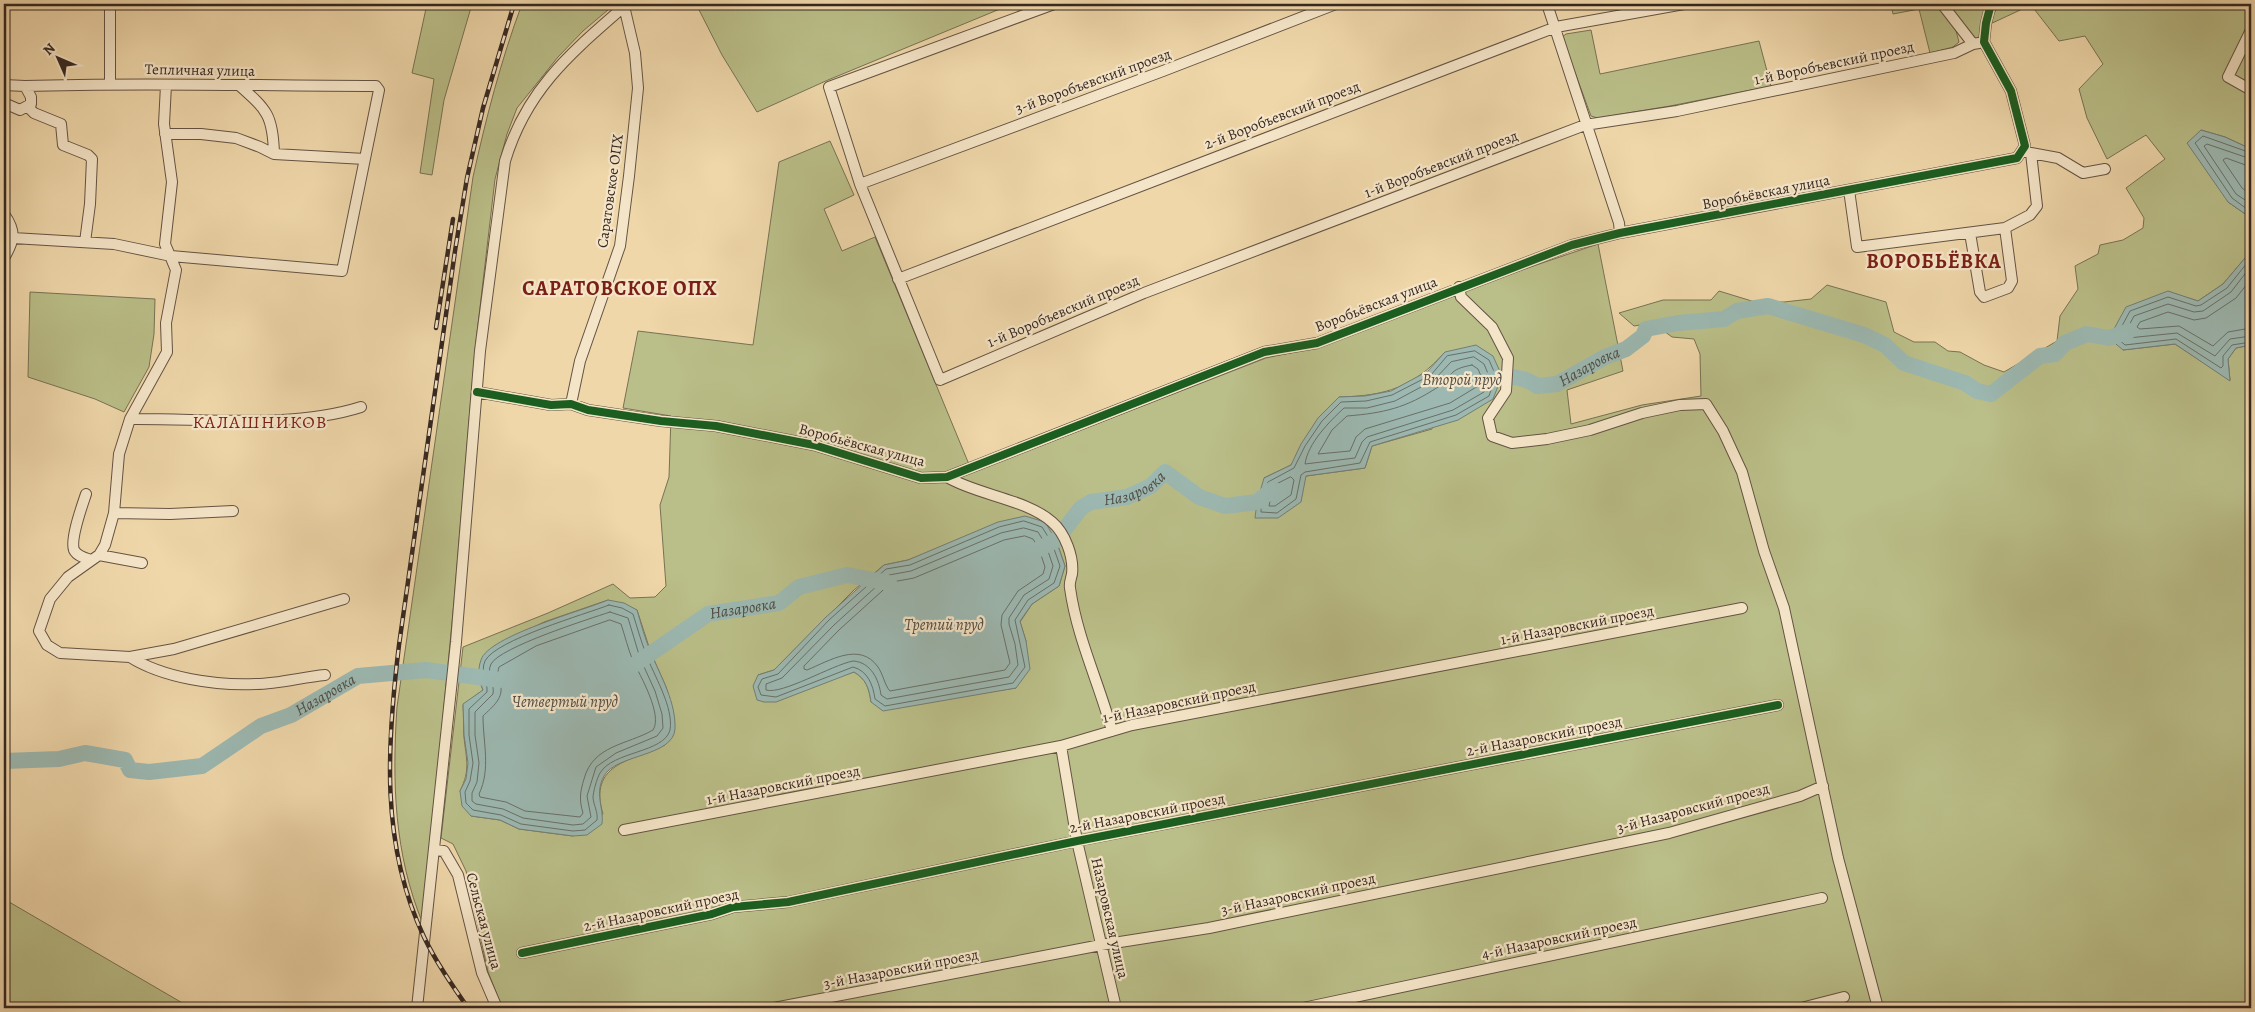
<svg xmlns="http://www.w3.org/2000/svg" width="2255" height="1012" font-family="Alegreya,serif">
<rect width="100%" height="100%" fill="#efd7aa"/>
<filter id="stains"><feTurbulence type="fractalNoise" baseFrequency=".004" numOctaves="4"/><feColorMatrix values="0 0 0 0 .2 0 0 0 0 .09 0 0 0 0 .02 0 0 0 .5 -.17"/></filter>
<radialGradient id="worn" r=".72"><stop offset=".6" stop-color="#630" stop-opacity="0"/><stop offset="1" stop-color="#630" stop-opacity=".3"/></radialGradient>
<path fill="#babe88" stroke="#787254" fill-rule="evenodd" d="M427 4H472L444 100 432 175 420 173 434 79 412 73Z
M522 4H615L583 31 558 57 517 108 507 134 495 179 475 350 454 602 423 924C394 854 392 782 397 707L473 177C486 118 501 60 522 4Z
M696 4H1012L828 80 757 112 722 55Z
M1891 4H1939L1955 27 1959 42 1953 47 1930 53 1919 9 1893 14Z
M1942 4H1991L1984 42 1973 44Z
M1999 4H2251V149L2225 137 2201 130 2228 202 2251 218V251L2223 284 2198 301 2168 292 2123 350 2175 344 2230 380 2228 359 2236 348 2251 345V1008H504L502 1007 488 972 466 871 453 844 441 838 463 647 548 613 613 584 630 598 655 597 666 586 660 505 669 477 671 416 623 408 638 331 753 345 779 162 830 141 854 195 824 209 842 251 875 237 968 462 978 470 1266 358 1318 347 1466 289 1598 244 1623 371 1567 390 1571 424 1642 405 1701 396 1700 354 1694 339 1672 337 1653 323 1634 326 1619 313 1663 300H1711L1719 291 1755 302H1784L1811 299 1827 285 1886 302 1894 332 1914 342H1935L1948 351 1960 352 1984 365 2004 372 2057 341 2060 316 2078 289 2075 266 2098 254 2100 245 2123 240 2143 228 2144 218 2126 188 2165 159 2146 135 2107 159 2087 118 2079 89 2103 64 2085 36 2059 41 2031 5 1988 25ZM1445 352 1432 429 1372 446 1365 468 1306 476 1264 478 1291 465 1339 397C1386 396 1414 387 1445 352ZM1056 540 1065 566 1059 586 1032 604 1020 622 1026 641 1016 688 983 693 871 702C869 688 866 679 854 672L837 677 758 675 774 670 854 590 884 565 908 560 941 548ZM608 600 637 610 651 653 666 687 673 712 665 745C630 761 588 764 603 814L573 836 519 829 500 820 471 816 460 791C471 769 466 759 464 737 463 726 464 715 463 705L483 690 478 678 493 647 544 622Z
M1591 30 1600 74 1759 41 1771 86 1670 106 1598 118 1591 116 1562 37 1566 34Z
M30 292 155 299 154 334 149 367 124 412 95 399 28 377Z
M4 899 191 1008H4Z"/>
<path fill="#9cb8b1" stroke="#737e77" d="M2201 130 2225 137 2251 149V218L2228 202 2187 143Z
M2251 251V345L2236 348 2228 359 2230 381 2175 344 2123 350 2109 338 2126 307 2168 291 2198 301 2223 284Z
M1476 345 1493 356 1502 376 1493 399 1458 420 1372 446 1365 468 1306 476 1301 502 1278 518H1255L1257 502 1264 478 1291 465 1301 444 1318 418 1339 397 1365 396 1391 391 1428 371 1445 352Z
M1025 516 1045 522 1056 540 1065 566 1059 586 1032 604 1020 621 1026 641 1030 669 1016 688 883 711 871 702C869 688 866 679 854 672L776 702H764L757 700 753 686 758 675 774 670 826 617 884 565 908 560 998 522Z
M608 600 624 603 637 610C641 624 645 639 651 653 661 677 676 702 675 729 673 757 616 754 604 776 594 795 604 806 602 824L587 835 573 836 519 829 500 820 471 816 462 806 460 791 466 779 468 763 464 735 463 704 483 690C479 680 477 671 481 660 488 636 585 610 608 600Z"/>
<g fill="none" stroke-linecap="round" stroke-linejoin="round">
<path stroke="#687069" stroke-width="1" d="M2251 153 2203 136 2195 143 2232 198 2251 212
M2251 159 2207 144 2204 146 2236 194 2251 204
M2251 167 2226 158 2223 160 2242 188 2251 195
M2251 258 2227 288 2201 305 2196 306 2168 297 2130 311 2116 337 2125 345 2176 339 2221 368 2223 366V356L2232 345 2251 342
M2251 266 2231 292 2203 311 2194 312 2168 304 2134 316 2124 335 2128 338 2177 333 2215 356 2230 339 2251 336
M2251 279 2236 298 2206 318 2194 320 2168 312 2140 322 2137 327 2140 329 2179 326 2213 346 2228 332 2251 328
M1475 351 1489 360 1496 376 1489 396 1456 415 1370 442 1360 463 1305 472 1301 475 1296 499 1277 513 1261 512V503L1268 482 1294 468 1305 446 1322 421 1341 402 1366 401 1392 395 1431 375 1447 356Z
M1474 357 1484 364 1489 376 1484 392 1453 410 1367 437 1362 442 1355 458 1305 464C1308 443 1329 422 1344 408H1367L1395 401 1434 380 1451 362Z
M1472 365 1478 369 1481 376 1478 386 1450 403 1365 429 1356 437 1350 451 1318 454 1332 430 1347 416C1384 413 1406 408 1438 387 1455 375 1446 370 1472 365Z
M1291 477 1294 480 1291 495 1275 506H1269L1273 486Z
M1024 521 1042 527 1052 543 1060 566 1054 583 1028 600 1015 620 1025 667 1013 683 885 706 875 699C873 685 868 671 853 667L776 697 761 695 758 687 762 679 778 674 829 620 886 569 910 565 999 527Z
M1024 528 1038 532 1046 545 1053 566 1049 579 1024 595 1009 618V624L1015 644 1018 665 1009 677 887 699 881 695C879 680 871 662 853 661 832 665 782 695 766 690V684L782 678 834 625 889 575 911 571 1001 533Z
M1025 536 1033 539 1039 549 1045 567 1043 574 1018 591 1002 615 1001 625 1010 663 1005 670 890 691C885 686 883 674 878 667 860 641 829 661 807 670L804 669V666L839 630 892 582 914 578 1004 540Z
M609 605 622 608 633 614C637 627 641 641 646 654 653 674 674 707 670 730 664 753 613 751 600 773 597 778 593 792 593 798 594 806 598 812 597 820L585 830 573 831 521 824 501 815 473 810 466 803 465 792 470 781 473 763 469 735V709L487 692C488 681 480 672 485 661 495 640 586 614 609 605Z
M610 612 628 618 640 658 655 691 662 714 663 728 657 736 616 753 596 767 587 796 591 817 583 824 573 825 523 818 503 809 476 804 472 801V793L477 782 479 763 475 735V712L493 694C495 684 486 674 491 664 500 647 589 619 610 612Z
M610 620 621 624C625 636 628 649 633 661 640 675 663 715 653 730 627 745 593 745 584 779 580 792 579 800 583 813L580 817 525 811 506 802 480 797 479 794C491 769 483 743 483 716 492 707 505 698 500 683 498 676 497 674 499 667L536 646Z"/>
<g stroke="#9cb8b1" stroke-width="16">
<path id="s1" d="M1492 379C1509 375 1523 376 1537 386L1557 384 1605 357 1626 349 1643 336 1646 329 1678 323 1724 319 1737 311 1768 306 1864 335 1885 345 1904 363 1965 383 1977 391 1991 394 2040 356 2055 354 2065 343 2087 334 2109 338 2129 331"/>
<path id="s2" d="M1037 550 1056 540 1081 508 1091 502 1127 497 1151 486 1165 472 1199 497 1225 506 1257 502 1273 489"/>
<path id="s3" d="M634 665 708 614 779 603 799 587 847 575 889 583"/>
<path id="s4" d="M4 761 59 759 85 753 125 760 130 770 149 772 202 766 261 726 291 715 358 676 426 670 500 680"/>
</g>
<defs>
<path id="minor" d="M1054 4 829 87 860 184 940 380 1144 293 1585 125 1677 111 1954 53 1973 44
M1547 4 1619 223 1620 233
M1942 4 1973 44 1979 43
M2251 30 2228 77 2251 90
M110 83V4
M4 85 25 86 31 97V104L20 110 4 103
M166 85 164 124 172 182 165 244 176 270 166 323 167 352 130 419 119 454 114 513 105 545 99 555 68 577 50 599 39 631 47 645 60 653 130 657 174 649 344 599
M239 85C267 110 273 115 274 154
M28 107 34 113 61 124 63 145 88 155 92 159 90 204 85 242
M165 134H201L236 138 260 147 274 154 365 159
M2031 153 2058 158 2083 173 2105 169
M860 184 1163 71 1336 4
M1849 190 1857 247 2005 228 2030 215 2037 206 2031 153 2023 151
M4 214C16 231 15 240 4 258
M1970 233 1980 292 1984 297 2008 288 2012 281 2005 228
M13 238 114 244 171 256 342 271 379 90 376 86C259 86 142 82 25 86
M898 279 1556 27 1684 4
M1459 287 1461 297 1492 327 1508 358 1506 391 1488 418 1492 436 1512 443 1547 439 1590 430 1642 413 1680 405 1706 404 1723 431 1742 472 1764 551 1784 608 1838 858 1878 1008
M477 392 551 405 571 404 588 410 661 421 716 426 814 445 921 478 947 477 1264 352 1317 343 1572 245 1620 233 2017 158 2025 146 2011 91 1984 42 1986 23 1991 4
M571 404 580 361 620 246 629 176 638 88 635 53 624 6
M130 419C202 418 292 429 361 407
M947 477C977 495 1026 499 1052 522 1065 533 1074 557 1072 574 1071 579 1069 583 1070 588 1077 638 1099 683 1112 731
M86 494C82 506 70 539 74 550 77 556 85 558 91 560
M114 513 170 514 233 511
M99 555 142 563
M130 657C163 678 217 686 256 684 278 684 303 677 325 675
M1061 746 1077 841 1116 1008
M624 830 1061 746 1132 725 1742 608
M434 850 444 851 458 875 482 973 497 1008
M522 953 712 914 733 907 788 902 1077 841 1778 705
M417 1008 456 642 480 351 505 161C527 88 572 52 627 4
M774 1008 1101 945 1209 928 1669 833 1800 796 1823 786
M1303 1008 1822 898
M1801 1008 1844 997"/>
</defs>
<use href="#minor" stroke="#645343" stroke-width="12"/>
<use href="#minor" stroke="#f5e5c8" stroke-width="10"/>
<defs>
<path id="rail" d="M436 328 453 219
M468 1008C452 985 436 962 424 937 380 844 387 744 399 645L455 251 467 178 483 108 514 4"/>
</defs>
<use href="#rail" stroke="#352721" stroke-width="4.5"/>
<use href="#rail" stroke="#f5e5c8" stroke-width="2.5" stroke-dasharray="8" stroke-linecap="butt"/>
<defs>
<path id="cycleway" d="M477 392 551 405 571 404 588 410 661 421 716 426 814 445 921 478 947 477 1264 352 1317 343 1572 245 1620 233 2017 158 2025 146 2011 91 1984 42 1986 23 1991 4
M522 953 712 914 733 907 788 902 1077 841 1778 705"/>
</defs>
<use href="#cycleway" stroke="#f5e5c8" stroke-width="11"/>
<use href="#cycleway" stroke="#1b5e20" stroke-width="8"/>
</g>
<g text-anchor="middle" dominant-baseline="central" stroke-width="4.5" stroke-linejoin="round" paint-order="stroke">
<g font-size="15" fill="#352721" stroke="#f5e5c8">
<text transform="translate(1834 63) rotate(-12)">1-й Воробъевский проезд</text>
<text transform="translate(200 70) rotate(1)">Тепличная улица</text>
<text transform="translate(1093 81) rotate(-20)">3-й Воробъевский проезд</text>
<text transform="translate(1282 115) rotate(-21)">2-й Воробъевский проезд</text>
<text transform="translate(1441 164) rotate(-21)">1-й Воробъевский проезд</text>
<text transform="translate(610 191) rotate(-82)">Саратовское ОПХ</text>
<text transform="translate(1766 192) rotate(-11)">Воробьёвская улица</text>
<text transform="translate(1376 304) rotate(-21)">Воробьёвская улица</text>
<text transform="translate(1063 311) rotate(-23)">1-й Воробъевский проезд</text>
<text transform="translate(862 445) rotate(15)">Воробьёвская улица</text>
<text transform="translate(1577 625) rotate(-11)">1-й Назаровский проезд</text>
<text transform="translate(1179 702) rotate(-12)">1-й Назаровский проезд</text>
<text transform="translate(1544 736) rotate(-11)">2-й Назаровский проезд</text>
<text transform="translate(783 785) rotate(-11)">1-й Назаровский проезд</text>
<text transform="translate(1693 808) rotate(-15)">3-й Назаровский проезд</text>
<text transform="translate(1147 813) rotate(-11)">2-й Назаровский проезд</text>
<text transform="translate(1298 894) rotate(-12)">3-й Назаровский проезд</text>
<text transform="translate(661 910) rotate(-12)">2-й Назаровский проезд</text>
<text transform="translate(1110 918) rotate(77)">Назаровская улица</text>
<text transform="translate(484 921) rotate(75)">Сельская улица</text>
<text transform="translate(1559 938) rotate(-12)">4-й Назаровский проезд</text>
<text transform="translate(901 969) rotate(-11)">3-й Назаровский проезд</text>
</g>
<g font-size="16" font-style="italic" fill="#4f4b45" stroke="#f5e5c8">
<text stroke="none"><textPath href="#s1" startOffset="104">Назаровка</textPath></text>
<text x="1462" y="380">Второй пруд</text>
<text stroke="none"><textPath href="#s2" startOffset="120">Назаровка</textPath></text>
<text stroke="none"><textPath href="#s3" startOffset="125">Назаровка</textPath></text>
<text x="944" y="625">Третий пруд</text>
<text stroke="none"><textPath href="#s4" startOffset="349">Назаровка</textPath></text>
<text x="565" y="702">Четвертый пруд</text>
</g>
<g font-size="18" letter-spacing="1" fill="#7a1f14" stroke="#f5e5c8">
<text x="260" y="422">КАЛАШНИКОВ</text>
</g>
<g font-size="20" font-weight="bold" letter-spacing="1" fill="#7a1f14" stroke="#f5e5c8">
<text x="1934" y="261">ВОРОБЬЁВКА</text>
<text x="620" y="288">САРАТОВСКОЕ ОПХ</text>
</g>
</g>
<rect width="2255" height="1012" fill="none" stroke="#efd7aa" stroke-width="20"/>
<rect x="5" y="5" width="2245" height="1002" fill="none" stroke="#352721" stroke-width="2.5"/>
<rect x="10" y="10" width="2235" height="992" fill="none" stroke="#352721"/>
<g transform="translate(58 58) rotate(315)" stroke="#f5e5c8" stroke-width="4" paint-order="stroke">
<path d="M0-4L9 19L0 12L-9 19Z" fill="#352721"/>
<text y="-8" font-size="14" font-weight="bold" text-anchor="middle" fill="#352721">N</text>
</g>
<rect width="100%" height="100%" filter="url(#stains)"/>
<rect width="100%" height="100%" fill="url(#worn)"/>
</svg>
